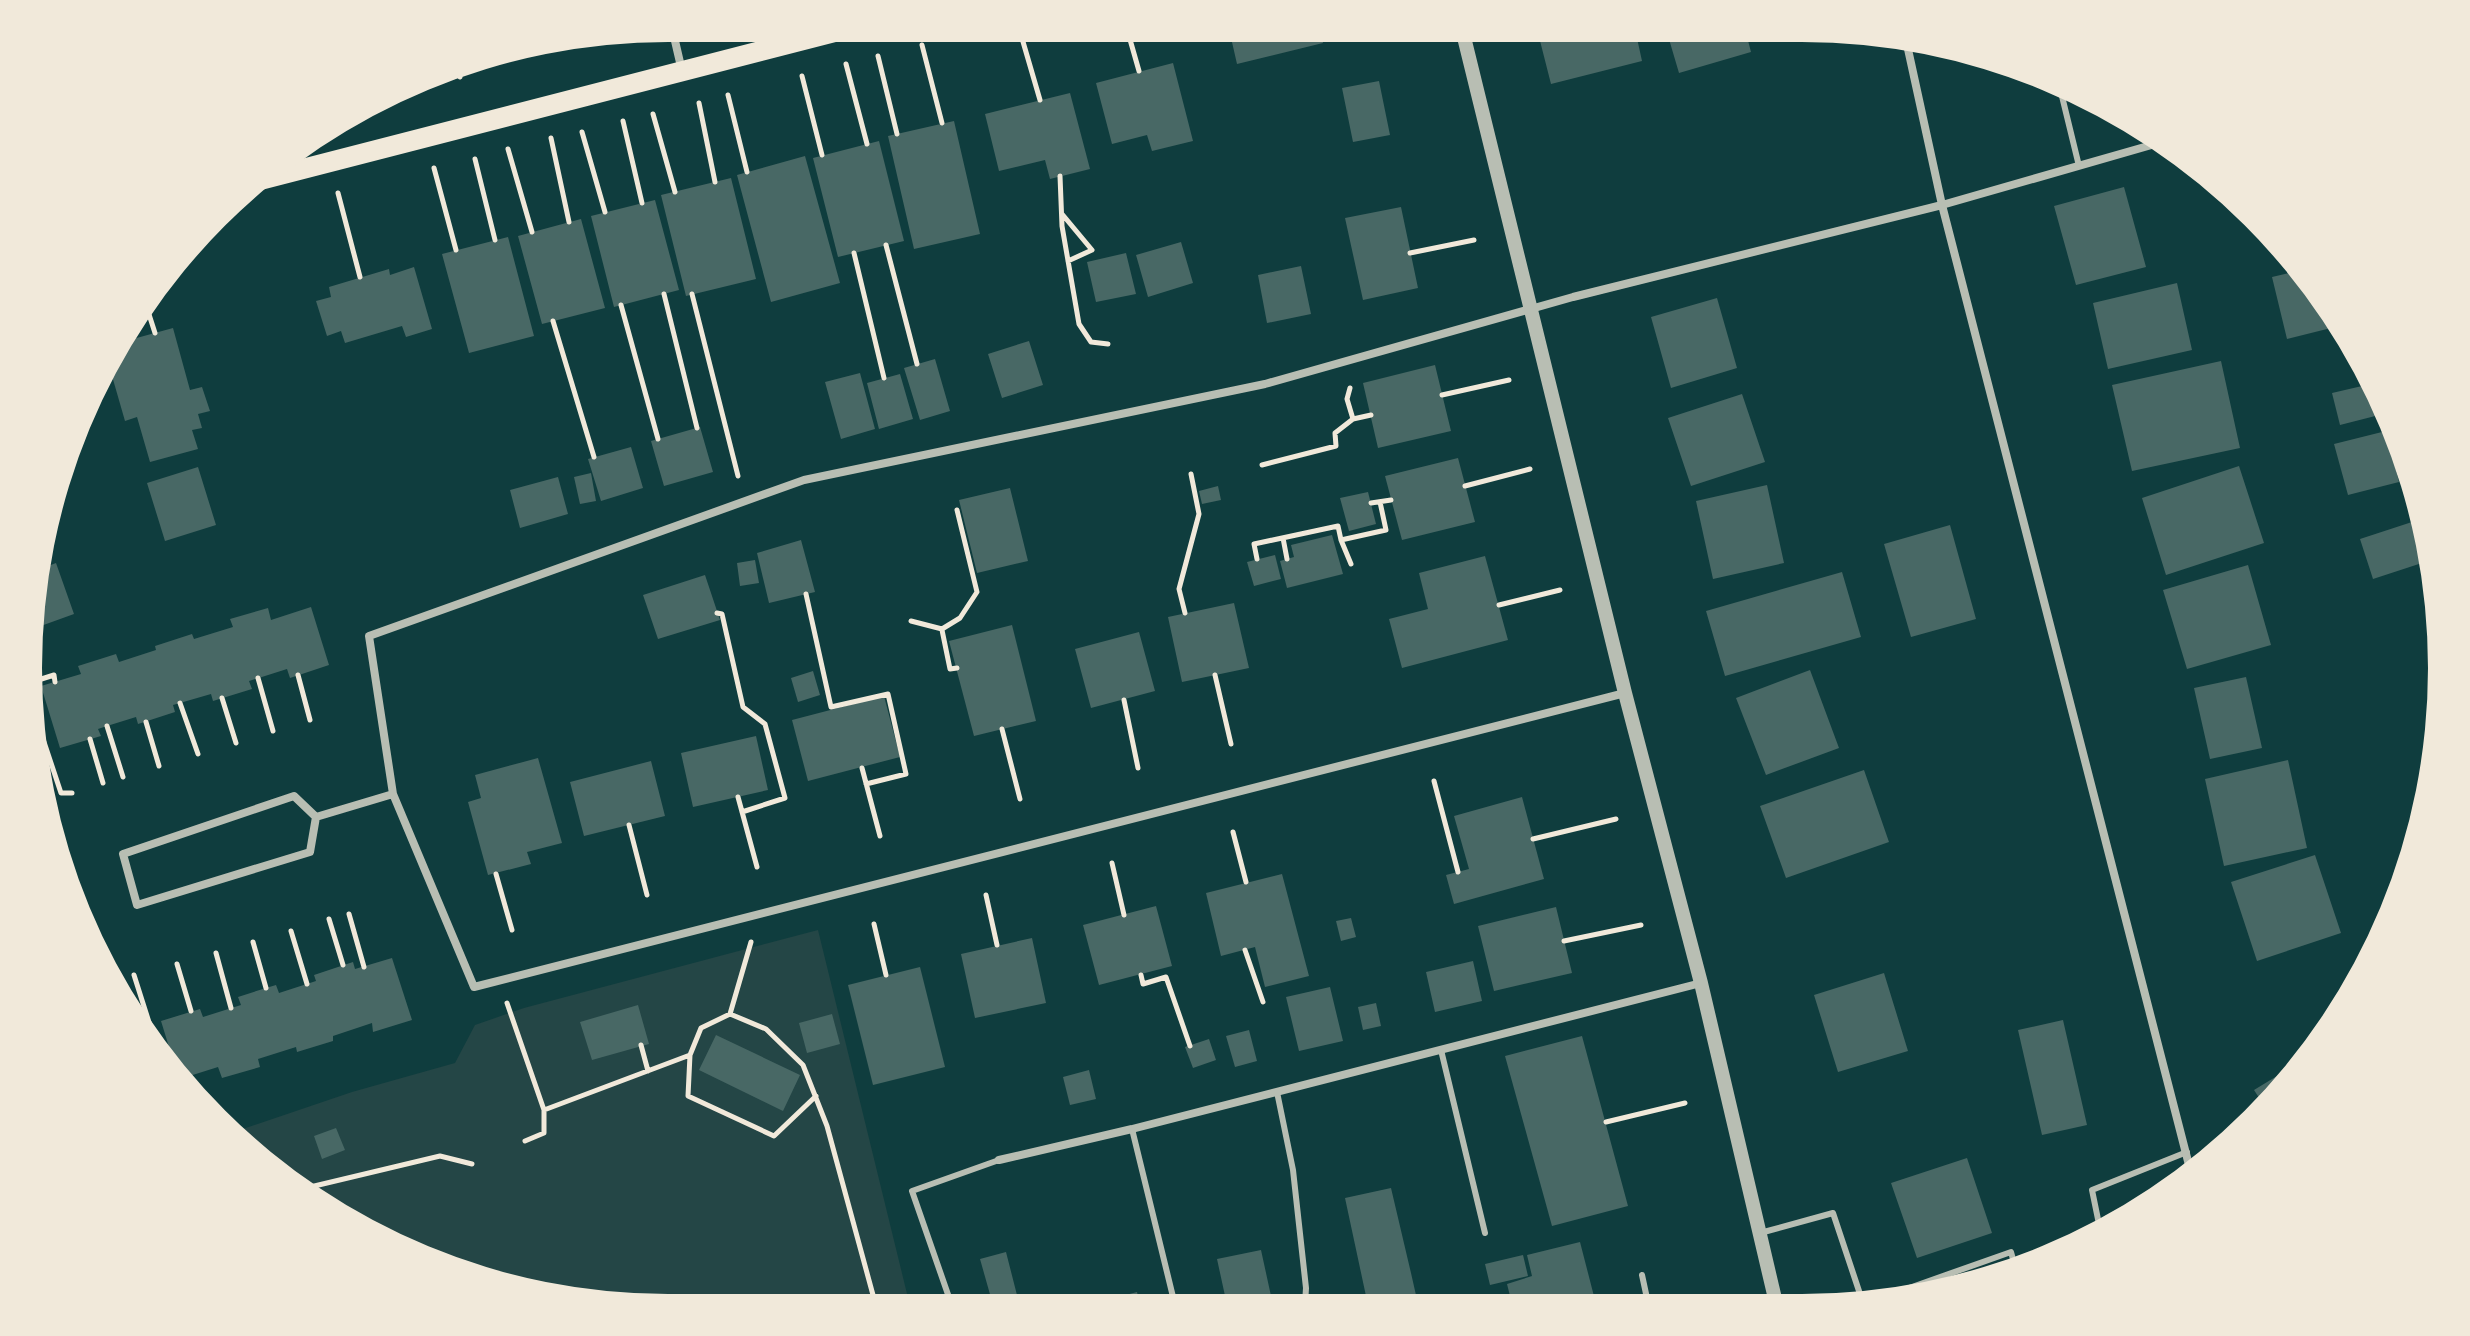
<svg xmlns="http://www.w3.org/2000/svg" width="2470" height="1336" font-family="'Exo 2',sans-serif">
<rect width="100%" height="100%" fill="#0f3d3e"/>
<path fill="#244646" d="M818 930 910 1306 627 1307 502 1286 348 1222 237 1131 352 1092 455 1063 475 1025 524 1008Z"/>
<path fill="#486865" d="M1229 29H1320L1323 43 1237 64Z
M1537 29H1635L1642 61 1551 84Z
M1666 29H1745L1751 52 1679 73Z
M1173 63 1193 141 1152 151 1147 135 1112 144 1096 83Z
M1379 81 1390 135 1353 142 1342 88Z
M1070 93 1090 169 1050 179 1045 160 999 171 985 114Z
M954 121 980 234 914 249 888 136Z
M879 141 904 241 838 257 813 158Z
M805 156 840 283 771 302 737 175Z
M731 178 756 279 686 296 661 195Z
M2124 187 2146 267 2076 285 2054 206Z
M655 200 679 290 614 307 591 216Z
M1401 207 1418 288 1363 300 1345 218Z
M581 219 605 308 542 324 518 236Z
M508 237 534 336 469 353 442 254Z
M1181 242 1193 283 1148 297 1136 255Z
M1126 253 1136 294 1096 302 1087 262Z
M1301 266 1311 314 1267 323 1258 275Z
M414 267 432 329 406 337 402 326 345 343 341 331 327 336 316 301 331 297 329 287 389 269 390 275Z
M2302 270 2339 326 2287 339 2272 277Z
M2177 283 2192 350 2108 369 2093 303Z
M1717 298 1737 368 1671 388 1651 317Z
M173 328 190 390 202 387 210 411 198 414 202 428 192 430 198 449 150 462 137 417 125 421 110 369 122 342Z
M1029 341 1043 385 1002 398 988 354Z
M935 359 950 411 920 420 904 368Z
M2221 361 2240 448 2132 471 2112 385Z
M1435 365 1451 431 1378 448 1363 383Z
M860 373 875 429 841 439 825 382Z
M900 374 913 419 879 429 867 383Z
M2375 383 2387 413 2340 425 2332 393Z
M1742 394 1765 462 1691 486 1668 418Z
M700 427 713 472 664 486 651 441Z
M2386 431 2399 482 2348 495 2334 444Z
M631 447 643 488 601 501 588 459Z
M1458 458 1475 522 1402 540 1385 476Z
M2239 466 2264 543 2166 575 2142 498Z
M198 467 216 525 165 541 147 483Z
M591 473 596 501 580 504 574 477Z
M558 477 568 514 520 528 510 490Z
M1767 485 1784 563 1713 579 1696 501Z
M1218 486 1221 500 1202 504 1199 491Z
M1010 488 1028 561 977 573 959 500Z
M1368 492 1376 524 1349 531 1340 498Z
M2412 522 2425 562 2373 579 2360 539Z
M1950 525 1976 619 1911 637 1884 544Z
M1332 535 1343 574 1287 588 1280 561 1294 557 1291 545Z
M801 540 815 592 769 603 757 553Z
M1275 555 1281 579 1254 586 1247 562Z
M1485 556 1508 640 1402 668 1389 619 1428 609 1419 573Z
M755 560 759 583 740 586 737 563Z
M56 563 74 614 38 627 43 568Z
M2248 565 2271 645 2187 669 2163 590Z
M1842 572 1861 637 1725 676 1706 611Z
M705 575 720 620 658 639 643 595Z
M1234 603 1249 668 1182 682 1168 617Z
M311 607 329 665 290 678 287 669 249 681 252 689 213 701 211 694 173 705 175 712 138 724 136 717 107 726 98 729 101 736 60 748 41 686 81 674 78 666 116 654 119 662 156 650 155 646 192 634 194 639 233 627 230 619 268 608 271 620Z
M1012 625 1036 721 974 736 949 641Z
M1139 632 1155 691 1091 708 1075 649Z
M1810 670 1839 748 1766 775 1736 698Z
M813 671 820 695 798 702 791 678Z
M2246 677 2262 748 2210 759 2194 688Z
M884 696 900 757 808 781 792 720Z
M756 736 768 790 693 807 681 753Z
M538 758 562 843 527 852 531 864 488 875 468 802 481 798 475 775Z
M2288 760 2307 848 2224 866 2205 779Z
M651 761 665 816 584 836 570 782Z
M1864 770 1889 842 1786 878 1760 806Z
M1522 797 1544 879 1454 904 1446 875 1469 869 1454 816Z
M2315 855 2341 933 2257 961 2231 882Z
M1282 874 1309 976 1265 987 1255 947 1221 956 1206 893Z
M1156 906 1172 966 1099 985 1083 925Z
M1556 907 1572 973 1494 991 1478 926Z
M1351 918 1356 937 1341 941 1336 921Z
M1032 938 1046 1003 975 1018 961 954Z
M392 958 412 1020 373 1032 372 1023 333 1036V1041L297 1052 296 1047 258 1059 260 1067 222 1078 218 1067 180 1079 178 1076 161 1021 200 1009 203 1017 241 1005 238 997 266 988 276 985 279 993 316 981 314 975 353 962 355 969Z
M1473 961 1482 1001 1435 1012 1426 972Z
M920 967 945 1067 873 1085 848 985Z
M1884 973 1908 1051 1838 1072 1814 995Z
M1330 987 1343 1041 1299 1051 1286 997Z
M1376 1003 1381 1026 1363 1030 1358 1007Z
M638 1005 649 1044 592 1060 580 1022Z
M832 1014 840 1044 807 1053 799 1023Z
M2063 1020 2087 1125 2042 1135 2018 1030Z
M1249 1030 1257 1061 1235 1067 1226 1036Z
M716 1035 800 1075 783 1111 699 1070Z
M1582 1036 1628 1206 1552 1226 1505 1056Z
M1209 1039 1216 1060 1193 1068 1185 1047Z
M2300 1062 2265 1107 2254 1090Z
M1089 1070 1096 1099 1070 1105 1063 1077Z
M336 1128 345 1150 322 1159 314 1136Z
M1967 1158 1992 1233 1917 1258 1891 1183Z
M1391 1188 1411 1273 1418 1304H1369L1366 1296 1345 1198Z
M1580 1242 1596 1304H1512L1507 1284 1532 1276 1527 1255Z
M1261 1250 1273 1305H1227L1217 1259Z
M1006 1252 1018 1299 993 1305 980 1259Z
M1523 1255 1528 1276 1490 1285 1485 1264Z
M1137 1292 1140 1305H1092V1304Z"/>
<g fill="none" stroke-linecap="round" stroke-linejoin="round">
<path stroke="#f1e9da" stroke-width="5" d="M1019 28 1040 100
M1127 29 1139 71
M922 45 942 123
M878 56 897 134
M846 64 867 144
M457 65 460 77
M802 76 822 155
M728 95 747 172
M699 103 715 182
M653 114 675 192
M623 121 642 203
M582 132 605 212
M551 138 569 222
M508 149 532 232
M475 159 495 240
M434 168 456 250
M1060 176 1062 226 1079 324 1091 342 1108 344
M338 193 360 277
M1062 214 1092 250 1068 261
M886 245 917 364
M854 253 884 378
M1410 253 1474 240
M664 294 697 428
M692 294 738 476
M145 302 155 333
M621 305 658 439
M553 321 594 457
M1350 388 1347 399 1353 419 1371 415
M1442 395 1509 380
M1262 465 1336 446 1335 433 1353 419
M1465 486 1530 469
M1371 503 1391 500
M1283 538 1287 559
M1341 540 1351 564
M1257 559 1254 544 1338 526 1341 540 1386 530 1380 502
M806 594 831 707 888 694 906 774 866 784
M1499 605 1560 590
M717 613 722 614 743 707 765 724 785 798 742 812
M1185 613 1179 589 1199 514 1191 474
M911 621 942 629 960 618 977 592 957 510
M942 630 950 669 957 668
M298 675 310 720
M1215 675 1231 744
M258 678 273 731
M32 682 54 675 55 682
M222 698 236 743
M30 700 61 793H72
M1124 700 1138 768
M180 703 198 754
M146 722 159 766
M107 726 123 777
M1002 729 1020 799
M90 739 103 783
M862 768 880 836
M1434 781 1458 872
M738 797 757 867
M629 825 647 895
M1233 832 1246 882
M1533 839 1616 819
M1112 863 1124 915
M496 874 512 930
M986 895 997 945
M349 914 364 967
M329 919 343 965
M874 924 886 975
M291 931 307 984
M1564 941 1641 925
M253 942 266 988
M1245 950 1263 1002
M216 953 231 1008
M177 964 191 1011
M134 975 154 1038
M1141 975 1143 984 1166 977 1190 1046
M507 1003 544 1110 690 1055 701 1028 730 1014 751 942
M730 1014 766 1029 803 1065 827 1126 876 1306
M641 1045 648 1071
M690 1055 688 1096 774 1136 816 1096
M1606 1122 1685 1103
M525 1141 544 1133V1110
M306 1188 440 1156 472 1164"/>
<path stroke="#b8beb3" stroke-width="6" d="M2060 88 2079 166
M1441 1050 1485 1233
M1277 1092 1293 1170 1306 1288 1305 1304
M1132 1129 1175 1305
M2100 1229 2092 1190 2187 1152
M1760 1233 1833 1213 1862 1300 1895 1293 1892 1301
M1642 1275 1648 1303
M1897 1300 1895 1293 2011 1252 2016 1270
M952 1306 912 1191 999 1160"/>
<path stroke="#b8beb3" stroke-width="8" d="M672 28 682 71
M1906 40 1942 205 2191 1173
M1625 693 474 987 393 794 369 636 804 480 1265 384 1573 297 1942 205 2162 142
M316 817 310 852 137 905 123 854 294 796 316 817 393 794
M999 1160 1132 1129 1701 983"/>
<path stroke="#b8beb3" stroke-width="14" d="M1462 29 1625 693 1701 983 1776 1303"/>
<path stroke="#f1e9da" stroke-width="20" d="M260 180 850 28"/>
</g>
<path d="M0 0H2470V1336H0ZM668 42H1802A626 626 0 0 1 2428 668V668A626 626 0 0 1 1802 1294H668A626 626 0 0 1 42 668V668A626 626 0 0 1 668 42Z" fill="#f1e9da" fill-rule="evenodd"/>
</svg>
